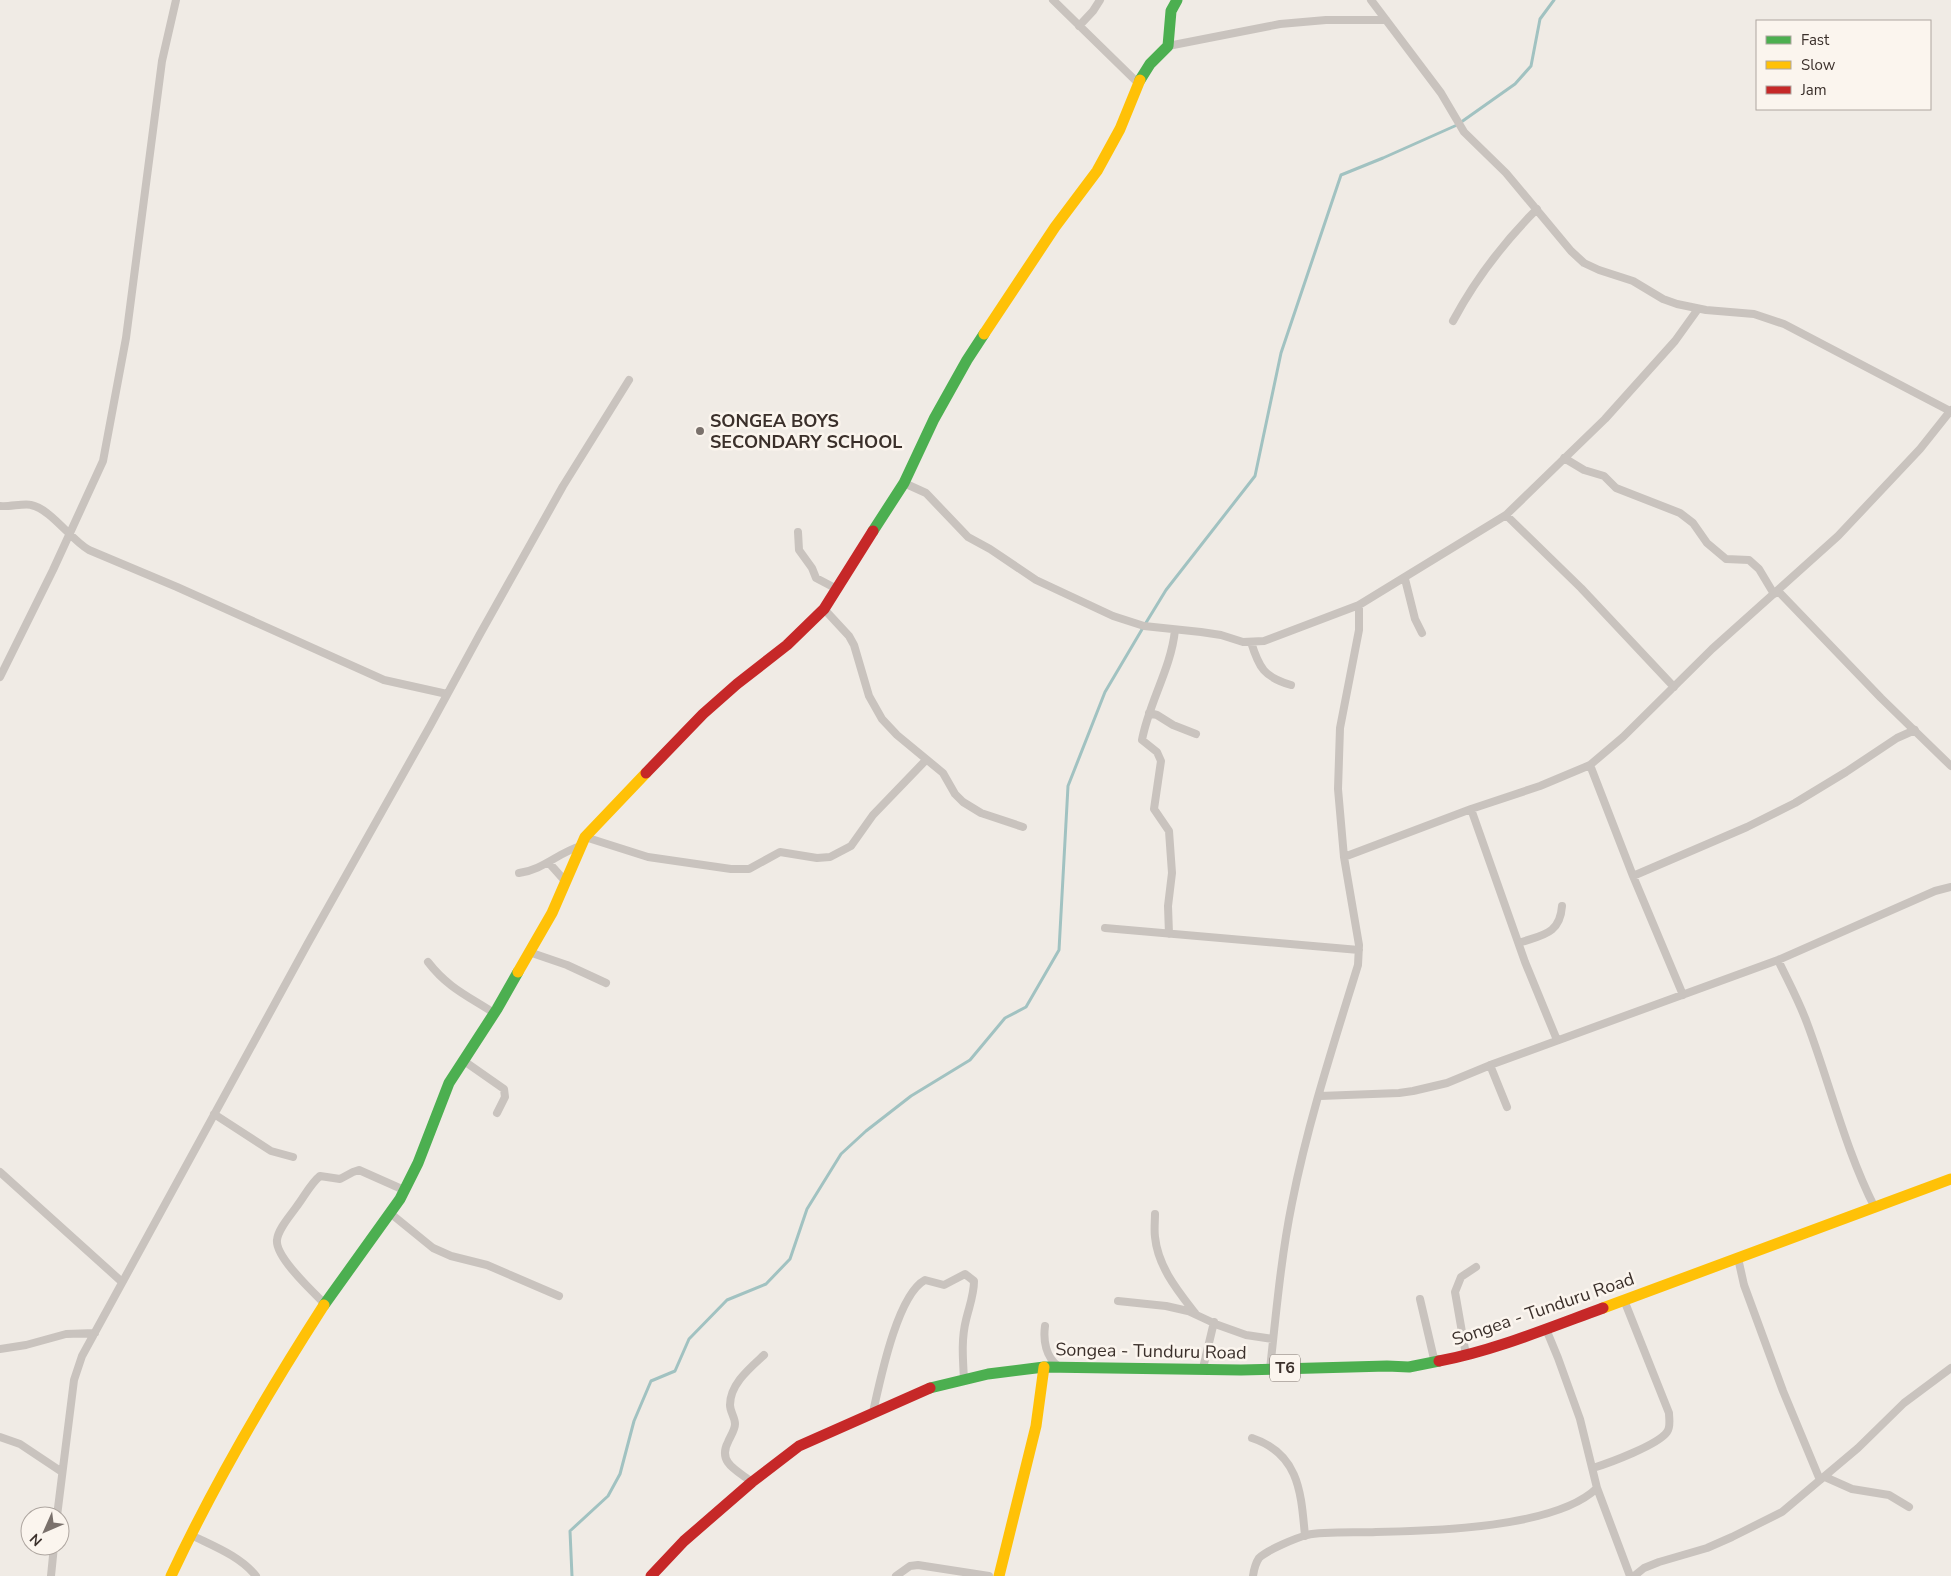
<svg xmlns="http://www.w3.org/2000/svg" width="1951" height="1576" font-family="'Nunito Sans',sans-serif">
<rect width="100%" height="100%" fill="#f0ebe5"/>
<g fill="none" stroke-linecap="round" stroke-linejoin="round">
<path stroke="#a1c2c1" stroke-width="3" d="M572 1576 570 1531 608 1496 620 1474 634 1421 651 1381 675 1371 689 1339 727 1300 766 1284 790 1259 807 1209 841 1154 866 1131 911 1096 970 1060 1005 1018 1026 1007 1059 950 1068 786 1105 692 1144 626 1166 590 1255 476 1281 353 1341 175 1383 158 1457 125 1515 84 1531 66 1540 19 1554 0"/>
<path stroke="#c9c3be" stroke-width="8" d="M1053 0 1138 83
M1371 0 1441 93 1464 132 1506 173 1571 251 1584 263 1599 270 1633 281 1663 299 1677 304 1706 310 1754 314 1784 324 1950 411
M1079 26 1093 11 1100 0
M1168 46 1280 24 1326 20H1386
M1453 321C1475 280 1504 242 1537 209
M1564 458 1584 470 1604 476 1616 488 1680 513 1693 523 1707 543 1726 559 1749 560 1759 569 1774 594
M904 483 926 493 968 537 990 549 1036 580 1113 616 1144 626 1201 632 1221 635 1243 642 1264 641 1359 605 1506 515 1605 419 1675 341 1698 309
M0 506C9 507 25 503 31 505 51 509 71 540 89 550L177 587 384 680 447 694
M1506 515 1581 588 1674 687
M798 532 799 550 812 568 816 578 837 589
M1405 579 1415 619 1422 633
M1778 591 1881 698 1951 766
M824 609 849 636 854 645 869 696 882 719 897 735 943 773 955 794 963 802 981 813 1023 827
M1251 642C1259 668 1264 677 1291 685
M0 677 53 570 103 461 126 338 162 61 176 0
M1149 713 1157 715 1173 725 1196 734
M1590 765 1633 876 1683 995
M1471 809 1525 962 1557 1040
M585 837 648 857 731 869H749L780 852 817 858 830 857 851 846 873 815 926 760
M1344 857 1471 809 1540 786 1590 765 1623 737 1712 649 1838 536 1920 449 1951 410
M549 863 566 882
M519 873C543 870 559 852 581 846
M1633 876 1747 827 1795 803 1846 772 1897 738 1915 730
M1105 928 1359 950
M1169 934 1168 906 1172 873 1169 831 1154 809 1161 761 1157 752 1142 740C1149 702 1171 669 1175 630
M1519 943C1541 935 1560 935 1562 906
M529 952 567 965 606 983
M1778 960C1788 981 1799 1001 1807 1023 1830 1084 1845 1149 1875 1208
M428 962C448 988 468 996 494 1013
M464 1061 504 1089 505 1097 497 1113
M1490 1065 1507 1107
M1320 1096 1399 1093 1413 1091 1447 1083 1493 1064 1778 960 1935 891 1951 887
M214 1114 271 1151 293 1157
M0 1172 122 1282
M390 1213 433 1248 451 1256 487 1265 559 1296
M1155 1214C1155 1221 1154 1230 1155 1237 1158 1267 1178 1291 1195 1313
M1738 1258 1744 1285 1783 1391 1820 1480
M1420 1299 1435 1363
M1118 1301 1166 1306 1188 1311 1218 1325 1246 1335 1273 1339
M325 1304C313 1292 275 1257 277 1240 278 1229 290 1216 297 1206 304 1197 311 1183 320 1176L340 1179 353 1172 359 1170 404 1190
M1045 1326C1043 1341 1046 1357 1058 1366
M1546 1329 1558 1358 1580 1419 1597 1488 1630 1576
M0 1349 26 1345 66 1334 95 1333
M1466 1355 1455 1292 1461 1277 1476 1267
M1203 1368 1214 1322
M1270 1369C1276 1314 1281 1257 1292 1203 1308 1122 1334 1043 1358 965L1359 945 1344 857 1338 789 1340 728 1359 630V605
M873 1412C880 1381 897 1295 925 1280L944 1285 965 1274 974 1281C974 1295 969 1307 966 1320 961 1340 963 1360 964 1380
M0 1437 20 1444 62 1472
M1252 1438C1300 1454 1301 1494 1305 1536
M1593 1468C1609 1463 1658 1445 1667 1432 1671 1427 1669 1419 1669 1413L1624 1300
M1825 1477 1852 1489 1889 1495 1909 1507
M752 1482C738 1471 717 1463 728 1442 730 1437 735 1430 735 1424 735 1417 730 1412 730 1405 730 1384 750 1368 764 1355
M57 1516 74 1380 82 1356 308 943 430 726 480 634 563 486 629 380
M191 1535C213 1546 240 1556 256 1576
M51 1576 54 1546
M896 1576 910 1566 918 1565 989 1576
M1253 1576C1254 1569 1255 1564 1259 1558 1267 1550 1296 1538 1307 1535 1324 1531 1357 1533 1376 1532 1433 1531 1556 1528 1597 1488
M1634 1576 1644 1568 1659 1562 1707 1548 1732 1537 1782 1512 1858 1448 1904 1403 1951 1368"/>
<path stroke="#4caf50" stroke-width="11" d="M1140 80 1150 64 1168 46 1171 11 1177 0
M873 531 904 483 934 419 967 360 984 334
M324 1305 400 1199 418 1163 449 1083 497 1009 518 972
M930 1388 988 1374 1044 1367 1241 1370 1387 1366 1409 1367 1439 1361"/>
<path stroke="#ffc107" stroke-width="11" d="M984 334 1055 227 1097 171 1120 129 1140 80
M518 972 552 913 585 837 646 773
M1603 1308 1951 1179
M171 1576C215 1482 268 1392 324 1305
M999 1576 1036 1426 1044 1367"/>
<path stroke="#c62828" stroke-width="11" d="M646 773 703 714 737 684 787 645 824 609 873 531
M1439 1361C1493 1351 1551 1327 1603 1308
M651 1576 684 1541 752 1482 799 1446 930 1388"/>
</g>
<circle fill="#7a716c" stroke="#fbf5ee" stroke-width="2" cx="700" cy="431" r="5"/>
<g text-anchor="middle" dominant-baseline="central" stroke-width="5" stroke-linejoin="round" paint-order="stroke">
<rect fill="#fbf5ee" stroke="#756b66" stroke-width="1" x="1270" y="1354.5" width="30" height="27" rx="4"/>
<g font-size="16" font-weight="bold" fill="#3b302b">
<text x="1285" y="1368">T6</text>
</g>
<g font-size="18" font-weight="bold" fill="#3b302b" stroke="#fbf5ee" text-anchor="start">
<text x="710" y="421">SONGEA BOYS<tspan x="710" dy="21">SECONDARY SCHOOL</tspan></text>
</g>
<g font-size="18" fill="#3b302b" stroke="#fbf5ee">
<text transform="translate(1543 1309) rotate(-19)">Songea - Tunduru Road</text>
<text transform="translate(1151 1351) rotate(1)">Songea - Tunduru Road</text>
</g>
</g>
<rect x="1756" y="20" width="175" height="90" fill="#fbf5ee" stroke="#aea6a0"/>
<rect x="1766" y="36" width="25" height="8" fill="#4caf50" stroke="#aea6a0"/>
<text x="1801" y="45" font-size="15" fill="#3b302b">Fast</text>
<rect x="1766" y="61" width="25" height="8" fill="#ffc107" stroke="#aea6a0"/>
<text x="1801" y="70" font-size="15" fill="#3b302b">Slow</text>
<rect x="1766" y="86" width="25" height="8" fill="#c62828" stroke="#aea6a0"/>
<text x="1801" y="95" font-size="15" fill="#3b302b">Jam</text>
<g transform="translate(45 1531) rotate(225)"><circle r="24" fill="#fbf5ee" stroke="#aea6a0"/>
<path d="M0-4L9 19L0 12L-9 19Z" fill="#7a716c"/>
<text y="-8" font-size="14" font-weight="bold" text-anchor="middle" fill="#3b302b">N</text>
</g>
</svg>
